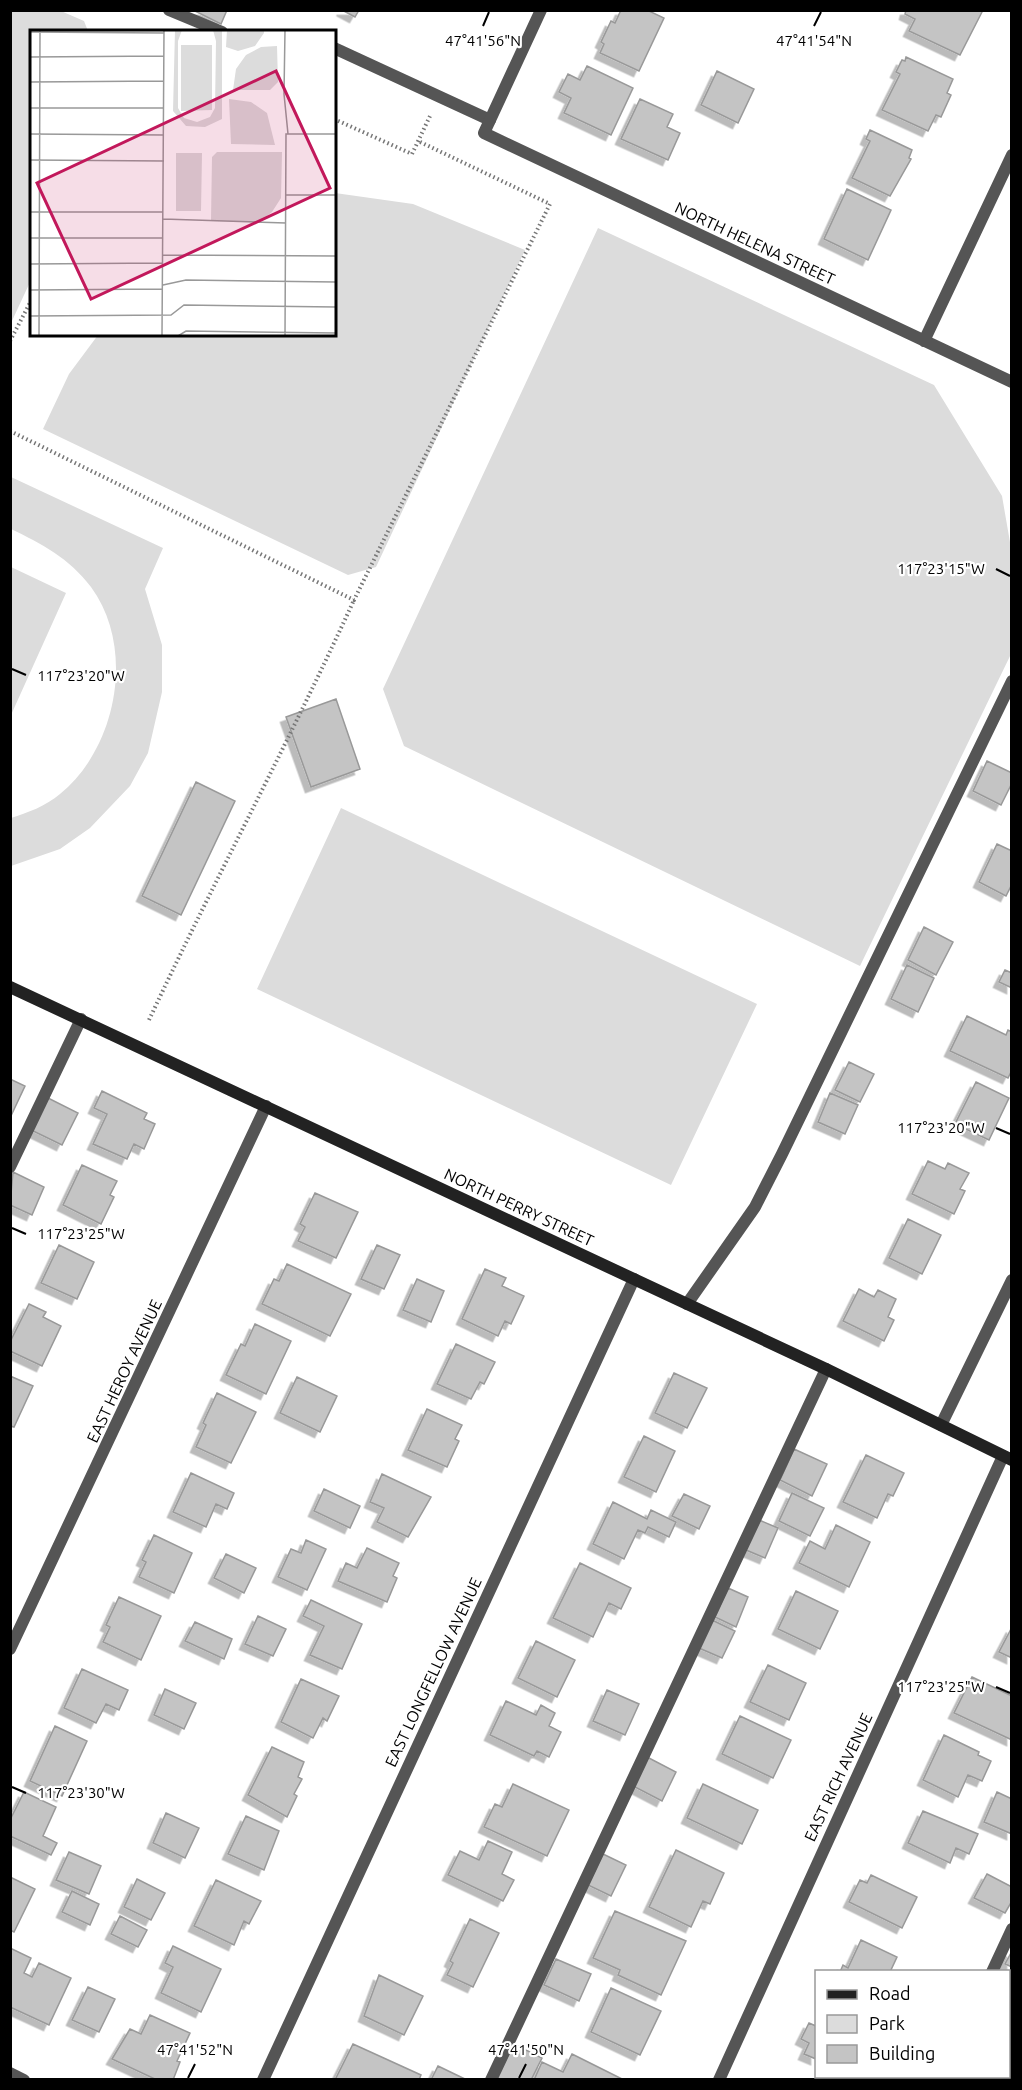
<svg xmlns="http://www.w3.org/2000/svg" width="1022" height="2090" font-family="Ubuntu,sans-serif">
<defs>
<filter id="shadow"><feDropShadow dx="-5.5" dy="5.5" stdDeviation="0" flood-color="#0004"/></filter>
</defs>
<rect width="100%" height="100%" fill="#fff"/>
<path fill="#dcdcdc" d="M11 10 61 11 84 21 88 31 32 32 31 280 11 323Z
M335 193 413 204 525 250 376 567 348 575 43 429 69 374 98 335 334 334Z
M598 228 934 385 1002 496 1011 548V654L860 966 404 746 383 689Z
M11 477 163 548 145 589 162 645V692L148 753 130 786 90 828 60 849 11 866V818C27 813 46 806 60 794 117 748 136 648 91 587 69 558 42 544 11 529Z
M11 567 66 593 11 715Z
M341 808 757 1004 671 1185 257 989Z"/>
<path fill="#c4c4c4" stroke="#999" stroke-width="1.5" filter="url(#shadow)" d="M193 10H227L221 24Z
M342 10H359L355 17Z
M621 10H647L664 18 639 71 600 53 604 44 601 42 611 21 615 23Z
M906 10H983L960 55 909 31 915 19 905 14Z
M906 57 953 79 947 93 951 95 941 117 936 115 928 131 882 110 900 74 896 72 902 60 905 61Z
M587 66 633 88 611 135 564 113 571 98 559 92 568 74 580 80Z
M717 71 754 89 738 123 701 105Z
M640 99 673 114 667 127 680 133 668 160 621 139Z
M870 130 912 150 909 158 911 159 890 196 852 178 870 141 866 139Z
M847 189 891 210 868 260 824 239Z
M336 699 360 769 311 787 286 717Z
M987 761 1012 773V783L1001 805 973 791Z
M196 782 235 801 181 915 142 896Z
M997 844 1012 851V884L1006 896 979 882Z
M924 927 953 942 936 975 908 960Z
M907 965 934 978 918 1012 891 999Z
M1005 970 1012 973V988L999 982Z
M967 1016 1006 1035 1008 1030 1012 1032V1070L1008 1078 950 1051Z
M849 1062 874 1074 860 1102 835 1090Z
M10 1079 25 1086 10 1118Z
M976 1082 1009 1098 989 1140 955 1124Z
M102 1091 147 1113 144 1119 155 1124 144 1149 134 1144 127 1159 93 1144 107 1114 94 1108Z
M830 1093 858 1105 845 1134 818 1122Z
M46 1097 78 1113 62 1145 29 1129Z
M928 1161 945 1169 948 1163 969 1173 960 1189 965 1191 954 1214 912 1194Z
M82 1165 117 1181 110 1195 114 1197 101 1224 63 1205Z
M13 1172 44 1187 32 1215 10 1205Z
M315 1193 358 1212 336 1258 298 1241 305 1227 300 1224Z
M908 1219 941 1235 922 1274 889 1258Z
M59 1245 94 1262 77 1299 41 1283Z
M377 1245 400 1255 384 1289 361 1279Z
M287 1264 351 1294 330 1336 262 1304 274 1279 279 1281Z
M485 1269 506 1278 502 1286 524 1296 511 1324 505 1321 498 1336 462 1319Z
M417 1279 444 1291 431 1322 403 1310Z
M859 1289 874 1297 878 1290 896 1299 888 1317 894 1320 884 1341 843 1321Z
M29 1304 46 1312 43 1317 61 1326 42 1366 10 1351V1342Z
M255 1324 291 1341 266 1394 226 1375 241 1344 245 1346Z
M456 1344 495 1362 484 1384 480 1382 471 1399 437 1384Z
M674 1373 707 1388 687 1428 655 1413Z
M10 1376 33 1386 14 1427 10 1426Z
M297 1377 337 1396 320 1432 280 1413Z
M217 1393 256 1412 231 1463 196 1447 206 1425 203 1423Z
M427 1409 462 1425 455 1439 459 1441 447 1467 408 1450Z
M644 1436 675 1451 656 1492 624 1477Z
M794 1449 827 1464 812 1496 780 1480Z
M866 1455 904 1473 893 1496 888 1494 877 1518 843 1502Z
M191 1473 234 1493 227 1509 216 1504 206 1527 173 1512Z
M382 1474 431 1497 408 1537 377 1522 384 1508 370 1502Z
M324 1489 360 1506 350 1528 314 1511Z
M792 1493 824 1508 810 1536 779 1521Z
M684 1494 710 1506 699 1529 672 1516Z
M613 1502 647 1519 651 1510 676 1522 669 1537 648 1527 645 1533 638 1530 624 1559 593 1544Z
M759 1520 778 1528 765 1558 746 1550Z
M836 1525 870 1542 849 1587 799 1563 810 1541 825 1549Z
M154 1535 192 1553 174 1593 139 1577 146 1562 142 1560Z
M306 1540 326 1549 307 1590 278 1577 291 1549 301 1553Z
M367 1548 399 1563 393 1576 397 1578 387 1602 338 1581 346 1563 357 1568Z
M226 1554 256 1568 244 1593 214 1578Z
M580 1563 631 1588 621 1609 609 1603 593 1637 553 1618Z
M728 1588 748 1597 736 1627 715 1617Z
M796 1591 838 1611 820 1649 778 1629Z
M119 1597 161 1616 141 1660 103 1642 110 1627 106 1625Z
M311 1600 362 1624 342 1669 310 1655 324 1626 303 1616Z
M258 1616 286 1629 273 1656 245 1644Z
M712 1620 735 1631 722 1658 699 1648Z
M195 1622 232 1639 224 1659 185 1641Z
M1012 1627V1658L999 1652Z
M536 1641 575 1660 557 1697 518 1678Z
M768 1665 806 1683 789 1720 750 1702Z
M82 1669 128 1690 119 1710 106 1704 96 1723 64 1708Z
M972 1677 1012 1696V1740L954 1713Z
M301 1679 339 1696 327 1721 323 1718 313 1738 281 1722Z
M165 1689 196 1703 184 1729 154 1715Z
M607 1690 639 1704 625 1735 593 1721Z
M506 1701 536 1715 541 1705 555 1713 549 1726 561 1732 549 1757 537 1751 534 1756 490 1735Z
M740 1716 791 1740 773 1778 722 1754Z
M55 1726 87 1741 62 1796 30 1781Z
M944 1735 979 1752 978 1755 991 1761 982 1781 968 1775 958 1797 923 1780Z
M272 1747 304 1762 298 1777 302 1779 294 1794 297 1796 287 1817 248 1795Z
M647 1757 676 1772 662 1801 633 1786Z
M513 1784 569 1810 547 1856 484 1827 495 1804 502 1807Z
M703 1784 758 1810 742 1844 687 1818Z
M24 1792 56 1807 43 1836 57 1843 51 1855 10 1836V1820Z
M997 1792 1012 1799V1834L984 1822Z
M923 1811 978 1834 969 1854 956 1848 950 1863 908 1843Z
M166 1813 199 1828 185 1858 153 1843Z
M246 1816 279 1831 264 1870 228 1854Z
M488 1841 512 1852 502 1874 514 1880 503 1901 448 1875 460 1851 479 1860Z
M676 1850 724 1873 710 1904 703 1901 691 1927 649 1907Z
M69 1852 101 1866 89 1894 56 1880Z
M603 1854 626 1865 611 1896 588 1885Z
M987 1874 1012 1887V1901L1005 1913 974 1898Z
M871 1875 917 1897 902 1928 849 1902 860 1880 867 1883Z
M10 1877 35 1889 14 1932 10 1930Z
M137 1879 165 1893 151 1920 124 1907Z
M216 1880 261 1901 249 1924 244 1921 234 1945 194 1926Z
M72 1891 99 1904 90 1925 62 1912Z
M615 1911 686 1941 661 1995 618 1975 620 1970 593 1958Z
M120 1916 147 1930 138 1947 111 1934Z
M470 1919 499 1933 473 1987 447 1975 453 1963 450 1961Z
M861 1940 897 1957 890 1972H840L843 1965 848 1968Z
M173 1946 221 1969 201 2012 161 1993 173 1967 165 1963Z
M10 1948 31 1958 24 1973 32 1977 39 1963 71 1978 49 2025 10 2007Z
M1012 1951V1967L1005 1964Z
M556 1959 591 1974 579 2001 544 1985Z
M379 1975 423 1996 404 2035 364 2016Z
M88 1987 115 1999 99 2032 72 2020Z
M611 1988 661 2011 640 2055 591 2032Z
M1008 2005 1012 2006 1009 2045H1008Z
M150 2015 190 2033 177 2061 180 2062 173 2080H157L112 2059 130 2029 141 2034Z
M809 2023 816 2026V2059L804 2054 809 2043 801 2039Z
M353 2044 421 2075 419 2080H335Z
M514 2044 542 2058 531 2080H496Z
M572 2054 624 2080H534L542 2062 563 2072Z
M438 2066 467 2080H431Z"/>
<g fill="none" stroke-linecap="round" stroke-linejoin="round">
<path stroke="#777" stroke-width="4" stroke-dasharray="1.5 3" stroke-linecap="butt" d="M334 119 412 154 430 116
M10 341 32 299
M10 431 354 600 550 204 418 141
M149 1020C215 879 289 742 354 600"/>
<path stroke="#555" stroke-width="12" d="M169 10 222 32
M334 48 490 120
M10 1167 81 1019
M687 1304 755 1207 782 1154 1012 681
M992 1972 1012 1929
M491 2080 826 1369
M943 2080 944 2076"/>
<path stroke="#555" stroke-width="12" d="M541 10 484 133 1012 382
M924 341 1012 155
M941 1425 1012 1280
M10 1649 266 1106
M10 2073 24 2080
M263 2080 634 1279
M719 2080 1003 1456"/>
<path stroke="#222" stroke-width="12" d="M10 987 826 1369 1012 1460"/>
</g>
<path fill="none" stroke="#000" stroke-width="2" d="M483 26 489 12M814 26 821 12M996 569 1010 576M12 669 26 675M996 1128 1010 1134M12 1228 26 1234M996 1687 1010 1693M12 1787 26 1793M188 2078 195 2064M519 2078 526 2064"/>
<g text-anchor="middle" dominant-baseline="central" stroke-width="4.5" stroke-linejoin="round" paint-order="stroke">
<g font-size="16" fill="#000" stroke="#fff">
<text transform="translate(755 243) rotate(25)">NORTH HELENA STREET</text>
<text transform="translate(519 1207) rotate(25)">NORTH PERRY STREET</text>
<text transform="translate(124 1371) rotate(-65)">EAST HEROY AVENUE</text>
<text transform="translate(433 1672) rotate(-65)">EAST LONGFELLOW AVENUE</text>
<text transform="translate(838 1777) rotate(-65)">EAST RICH AVENUE</text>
</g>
</g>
<g transform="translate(30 30)">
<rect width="306" height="306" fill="#fff"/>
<path d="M145 0H152L148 11V78L154 88 167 92 180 87 185 78 186 11 183 0H192V89L175 97 156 96 143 81ZM197 0H234V3L225 16 208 21 196 17ZM151 15H182V80L151 81ZM247 16 248 52 240 60H203L206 39 216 25 231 17ZM199 69 221 72 237 83 245 115 201 114ZM187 122H252L251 168 242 182 229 192 181 191 182 127ZM146 123H172L171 181H146Z" fill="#dcdcdc"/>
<path fill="none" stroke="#999" stroke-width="1.5" d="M255 0 254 64 258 104M0 2 134 3M0 27 134 26M0 52 134 51M0 78H134M0 104 134 105M0 130 134 131M256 165H306M0 182H133M133 189 256 193M0 208H133M133 225 306 226M0 234 133 233M133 255 156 250 306 252M0 260 132 259M0 286 141 285 154 275 306 277M9 306 10 0M132 306 134 0M148 306 156 301 306 303M255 306 256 104H306"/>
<path fill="#c2185b" fill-opacity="0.15" stroke="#c2185b" stroke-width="3" d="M246 41 300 158 61 269 7 153Z"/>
<rect width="306" height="306" fill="none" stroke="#000" stroke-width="3"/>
</g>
<g font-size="15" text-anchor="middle" fill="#000" stroke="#fff" stroke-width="4.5" stroke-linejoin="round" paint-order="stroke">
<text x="483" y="46">47°41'56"N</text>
<text x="814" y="46">47°41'54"N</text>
<text x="941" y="574">117°23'15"W</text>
<text x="81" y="681">117°23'20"W</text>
<text x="941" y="1133">117°23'20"W</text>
<text x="81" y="1239">117°23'25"W</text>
<text x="941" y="1692">117°23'25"W</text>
<text x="81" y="1798">117°23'30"W</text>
<text x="195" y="2055">47°41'52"N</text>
<text x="526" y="2055">47°41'50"N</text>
</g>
<rect width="1022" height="2090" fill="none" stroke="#000000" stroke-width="24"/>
<rect x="815" y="1970" width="195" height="108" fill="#ffffff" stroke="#999999" stroke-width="1.5"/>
<rect x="827" y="1990" width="30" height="9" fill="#222222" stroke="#999999" stroke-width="1.5"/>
<text x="869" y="2000" font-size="18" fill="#000000">Road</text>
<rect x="827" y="2015" width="30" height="18" fill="#dcdcdc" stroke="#999999" stroke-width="1.5"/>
<text x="869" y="2030" font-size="18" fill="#000000">Park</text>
<rect x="827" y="2045" width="30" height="18" fill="#c4c4c4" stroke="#999999" stroke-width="1.5"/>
<text x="869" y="2060" font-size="18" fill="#000000">Building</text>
</svg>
